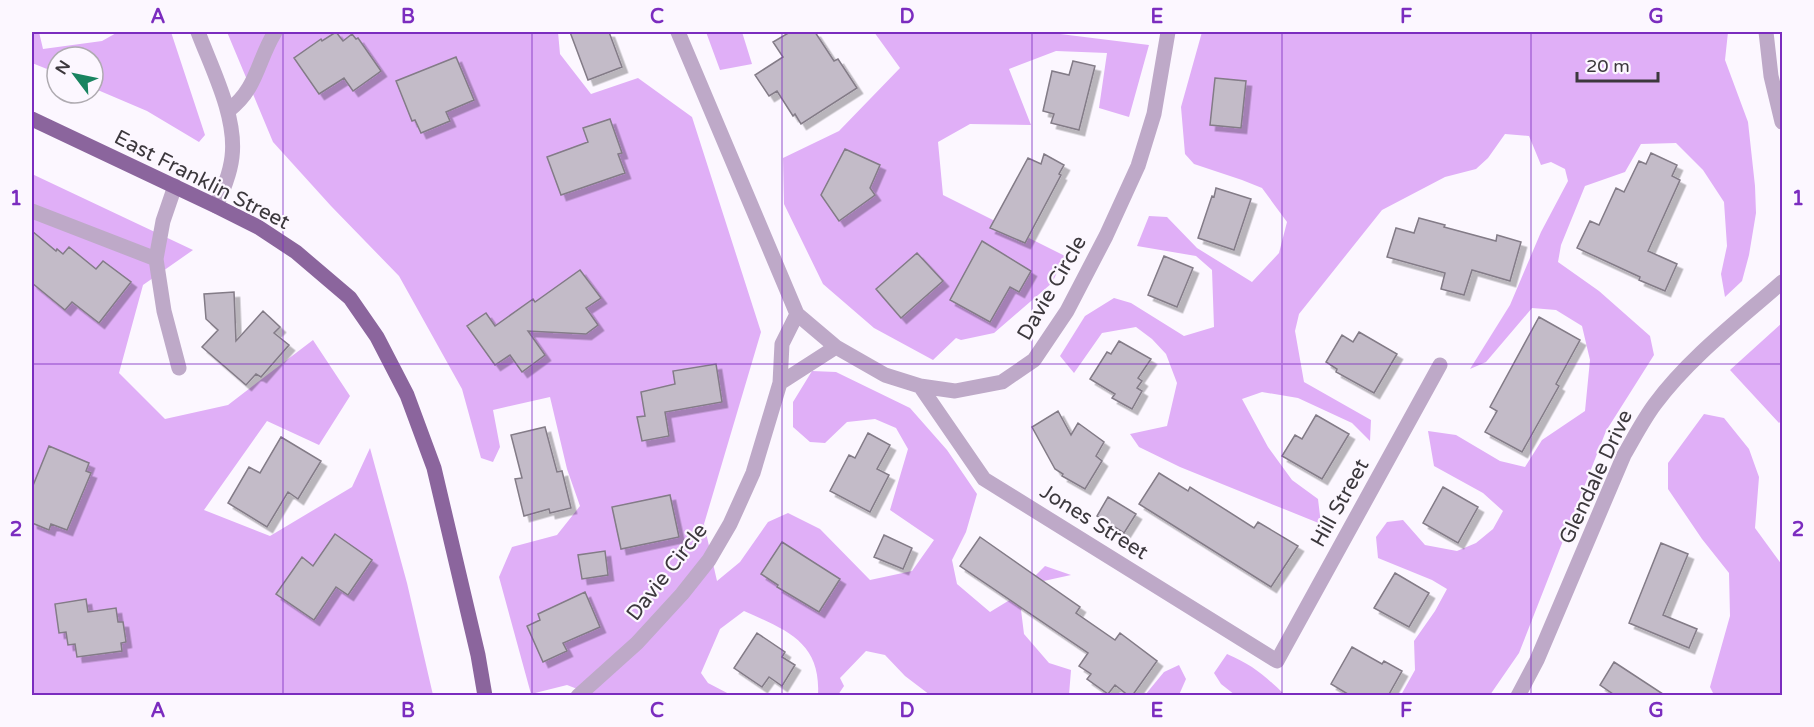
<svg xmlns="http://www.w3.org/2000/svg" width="1814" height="727" font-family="'Varela Round',sans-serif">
<defs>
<filter id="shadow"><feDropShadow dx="5.5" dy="5.5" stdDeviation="0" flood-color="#0004"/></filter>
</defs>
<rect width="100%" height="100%" fill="#fcf7ff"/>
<path fill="#e0aff7" d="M32 32H39L43 49 102 41 118 32H171L205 135 199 142 147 111 93 88V57H57V73L32 63Z
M227 32H558L560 54 591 94 638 78 692 117 761 332 704 524 717 581 740 562 768 522 788 513 820 529 870 580 912 571 934 540 890 510 908 449 896 428 875 419 847 422 825 443 810 442 793 427V402L812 371 836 372 910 408 947 450 977 494 966 532 952 560 957 584 990 612 1013 598 1045 566 1071 575 1039 582 1021 610 1024 634 1049 663 1071 670 1069 695H930L905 676 885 655 866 651 840 678 844 686 838 695H818C821 642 786 630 744 611L720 629 701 673 708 683 731 695H593L567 685 531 694 499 577 512 547 557 535 580 506 567 469 550 397 493 410 500 447 493 462 481 458 462 389 399 276 331 206 273 142Z
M706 32H742L752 64 720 70Z
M874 32H1044L1149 45 1129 117 1099 108 1107 53 1056 51 1009 69 1031 125 970 124 938 142 943 195 1065 256 1052 283 994 333 961 340 956 338 933 360 874 328 823 284 784 204 783 158 839 131 900 68Z
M1202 32H1728L1725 60 1748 122 1755 186 1756 213 1749 255 1742 281 1725 297 1721 274 1727 246 1724 202 1703 170 1676 143 1641 144 1625 172 1585 186 1561 245 1558 262 1599 291 1650 336 1654 355 1606 431 1519 653 1490 695H1401L1415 670 1414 641 1435 611 1447 589 1432 580 1378 558 1376 537 1387 522 1403 520 1425 545 1457 551 1476 543 1493 529 1503 511 1483 493 1434 466 1428 431 1456 435 1500 461 1525 467 1542 440 1585 411 1590 360 1582 326 1556 310 1532 308 1486 362 1470 369 1510 305 1541 232 1568 181 1565 169 1551 162 1541 165 1529 136 1505 134 1488 158 1476 169 1445 177 1382 210 1299 314 1295 331 1304 382 1371 420 1370 441 1352 423 1298 398 1262 392 1242 399 1268 447 1292 480 1318 499 1321 524 1180 467 1139 447 1130 434 1167 426 1177 383 1166 354 1152 339 1136 327 1102 333 1074 373 1060 356 1085 316 1114 298 1131 303 1184 336 1214 327 1212 270 1196 256 1137 246 1149 216 1167 217 1197 248 1252 282 1279 253 1287 222 1262 188 1242 180 1194 164 1185 154 1181 107Z
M32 174 193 250 143 285 119 373 165 419 228 405 313 340 350 396 319 445 267 421 204 510 270 536 352 487 370 448 407 583 433 695H32Z
M1782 323V420L1779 423 1730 370Z
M1704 414 1724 418 1749 449 1759 477 1755 528 1782 565V695H1714L1710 687 1730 616 1729 573 1702 539 1668 489V463Z
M1227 654C1253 665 1265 676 1285 695H1235L1221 684 1214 673Z
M1179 665 1186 679 1179 695H1145L1164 672Z"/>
<path fill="#c3bbc8" stroke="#837b87" stroke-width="1.5" filter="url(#shadow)" d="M336 32 343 41 352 34 356 39 358 38 381 71 353 91 344 78 319 94 294 58 321 39 322 41Z
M570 32H609L622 67 588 80Z
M790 32H815L834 61 838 59 857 88 801 124 795 114 793 116 777 91 769 96 755 75 783 57 773 42Z
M456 57 474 100 446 112 450 121 421 133 415 120 412 121 396 81Z
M1073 61 1095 66 1079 130 1051 123 1054 114 1043 111 1052 71 1069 75Z
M1215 78 1246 81 1241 128 1210 125Z
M610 119 622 153 618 154 625 173 561 195 547 157 588 142 583 128Z
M845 149 880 165 870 188 875 195 839 221 821 195Z
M1651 153 1677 165 1672 176 1680 180 1648 251 1677 264 1665 291 1639 280 1640 277 1577 248 1590 221 1599 225 1616 188 1624 192 1639 161 1646 164Z
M1044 154 1064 165 1059 174 1061 175 1025 243 990 228 1028 158 1041 164Z
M1216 188 1251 199 1234 250 1198 238 1212 196 1214 197Z
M1419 218 1445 225 1444 227 1496 241 1497 235 1521 242 1510 281 1472 270 1464 295 1441 289 1445 273 1387 257 1396 228 1414 233Z
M32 231 56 251 57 249 63 254 69 247 96 269 103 261 131 282 99 323 72 302 65 310 32 283Z
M982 241 1031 271 1019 292 1010 287 990 322 950 300Z
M917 253 943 281 901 318 876 289Z
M1164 256 1193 268 1177 307 1148 295Z
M580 270 601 298 586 308 598 325 586 334 528 331 545 355 522 372 510 355 495 365 467 326 486 313 495 326 533 299 535 302Z
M234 292 236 341 263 311 280 327 274 333 289 345 261 377 256 374 246 385 202 347 218 330 206 319 204 294Z
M1539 317 1580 340 1556 384 1559 386 1522 452 1485 432 1497 411 1490 407Z
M1359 332 1397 354 1374 393 1336 372 1337 369 1326 362 1342 335 1353 342Z
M1119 341 1151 359 1138 378 1142 381 1137 388 1142 391 1132 409 1112 398 1115 394 1090 379 1107 352 1111 354Z
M716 364 722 402 665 412 669 436 642 441 637 417 645 416 641 392 675 384 673 371Z
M1058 411 1071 435 1078 423 1104 442 1096 456 1102 461 1085 489 1062 476 1063 474 1055 469 1032 427Z
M1316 415 1349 434 1322 479 1282 456 1295 435 1302 439Z
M545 427 557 472 562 471 571 508 550 513 549 509 524 516 515 479 522 478 511 435Z
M868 433 890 445 877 469 889 475 870 512 830 491 849 455 855 458Z
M281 437 321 461 298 499 288 492 267 527 228 503 249 467 260 473Z
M49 446 89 463 86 471 91 473 67 530 51 524 49 530 32 523V488Z
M1159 473 1188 491 1190 487 1254 528 1258 522 1298 546 1271 587 1139 504Z
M1443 487 1478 507 1458 543 1423 523Z
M670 495 679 537 621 549 612 507Z
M1108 497 1136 514 1124 533 1097 516Z
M335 534 372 560 348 595 336 587 314 620 276 594 302 557 313 566Z
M884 535 912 548 903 569 874 557Z
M980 537 1080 607 1076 613 1115 640 1120 633 1157 661 1132 696H1129L1115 685 1108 694 1087 679 1091 674 1079 666 1088 653 960 566Z
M782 542 840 579 819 612 777 587 778 585 761 574Z
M1661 543 1688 554 1663 615 1697 629 1689 648 1629 623Z
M605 551 608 575 582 579 578 555Z
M1395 573 1429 593 1409 627 1374 608Z
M585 592 600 627 563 643 567 651 543 662 527 626 540 620 538 614Z
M86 599 88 612 116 608 118 622H123L126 642 121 643 122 651 77 657 75 644 68 645 66 632 59 633 55 604Z
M757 633 785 652 782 657 795 665 782 686 769 677 762 687 734 668Z
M1352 647 1382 664 1384 661 1402 671 1388 696H1351L1331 684Z
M1614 662 1666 696H1616L1600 685Z"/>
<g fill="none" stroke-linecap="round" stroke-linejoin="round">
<path stroke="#bea9c8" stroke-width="15" d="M198 32C212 69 237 117 232 157 230 174 223 190 216 206
M678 32 797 314 836 347 885 375 920 386 955 391 1002 382 1034 360 1067 311 1106 236 1138 166 1154 114 1168 32
M1766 32 1771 76 1782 122
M228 111C258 88 257 61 275 32
M175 186 163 221 156 259 164 311 179 368
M32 211 156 259
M780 383 836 347
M920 386 984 479 1277 661 1440 365
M578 696 637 643 682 594 709 560 730 524 753 473 780 383 782 344 797 314
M1518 696 1537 660 1624 455C1634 438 1643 420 1655 404 1690 357 1739 320 1782 282"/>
<path stroke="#8b659d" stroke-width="15" d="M32 119 216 206 258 227 296 252 350 298 377 337 407 395 434 468 478 655 485 696"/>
</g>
<path fill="none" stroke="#7b2cbf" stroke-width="1.5" stroke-opacity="0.55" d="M283 32V696M532 32V696M782 32V696M1032 32V696M1282 32V696M1531 32V696M32 364H1782"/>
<g text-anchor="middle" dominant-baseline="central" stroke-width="4.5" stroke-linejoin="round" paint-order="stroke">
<g font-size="21" fill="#3c383d" stroke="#fcf7ff">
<text transform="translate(202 180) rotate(27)">East Franklin Street</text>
<text transform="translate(1052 288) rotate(-60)">Davie Circle</text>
<text transform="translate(1596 477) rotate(-65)">Glendale Drive</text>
<text transform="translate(1340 503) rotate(-61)">Hill Street</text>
<text transform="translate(1094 522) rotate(32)">Jones Street</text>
<text transform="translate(667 572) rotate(-52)">Davie Circle</text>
</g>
</g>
<rect width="1814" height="727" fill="none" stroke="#fcf7ff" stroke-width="66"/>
<g transform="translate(75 75) rotate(302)"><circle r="28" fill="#fcf7ff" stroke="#afabb1" stroke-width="1.5"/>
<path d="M0-4.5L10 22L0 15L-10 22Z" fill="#198460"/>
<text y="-9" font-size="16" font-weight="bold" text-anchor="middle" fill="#3c383d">N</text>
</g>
<path d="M1577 72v9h81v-9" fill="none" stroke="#3c383d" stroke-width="3"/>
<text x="1586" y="72" font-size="18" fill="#3c383d" stroke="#fcf7ff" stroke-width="4.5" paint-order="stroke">20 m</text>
<rect x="33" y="33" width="1748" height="661" fill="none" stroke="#7b2cbf" stroke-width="2"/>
<g font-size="20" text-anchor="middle" font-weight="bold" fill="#7b2cbf">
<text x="158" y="23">A</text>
<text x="408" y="23">B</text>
<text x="657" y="23">C</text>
<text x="907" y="23">D</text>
<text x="1157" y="23">E</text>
<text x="1406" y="23">F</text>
<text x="1656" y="23">G</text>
<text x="16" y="205">1</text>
<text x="1798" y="205">1</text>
<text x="16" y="536">2</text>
<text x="1798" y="536">2</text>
<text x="158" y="717">A</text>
<text x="408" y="717">B</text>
<text x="657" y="717">C</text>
<text x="907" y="717">D</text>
<text x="1157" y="717">E</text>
<text x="1406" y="717">F</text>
<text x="1656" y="717">G</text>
</g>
</svg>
